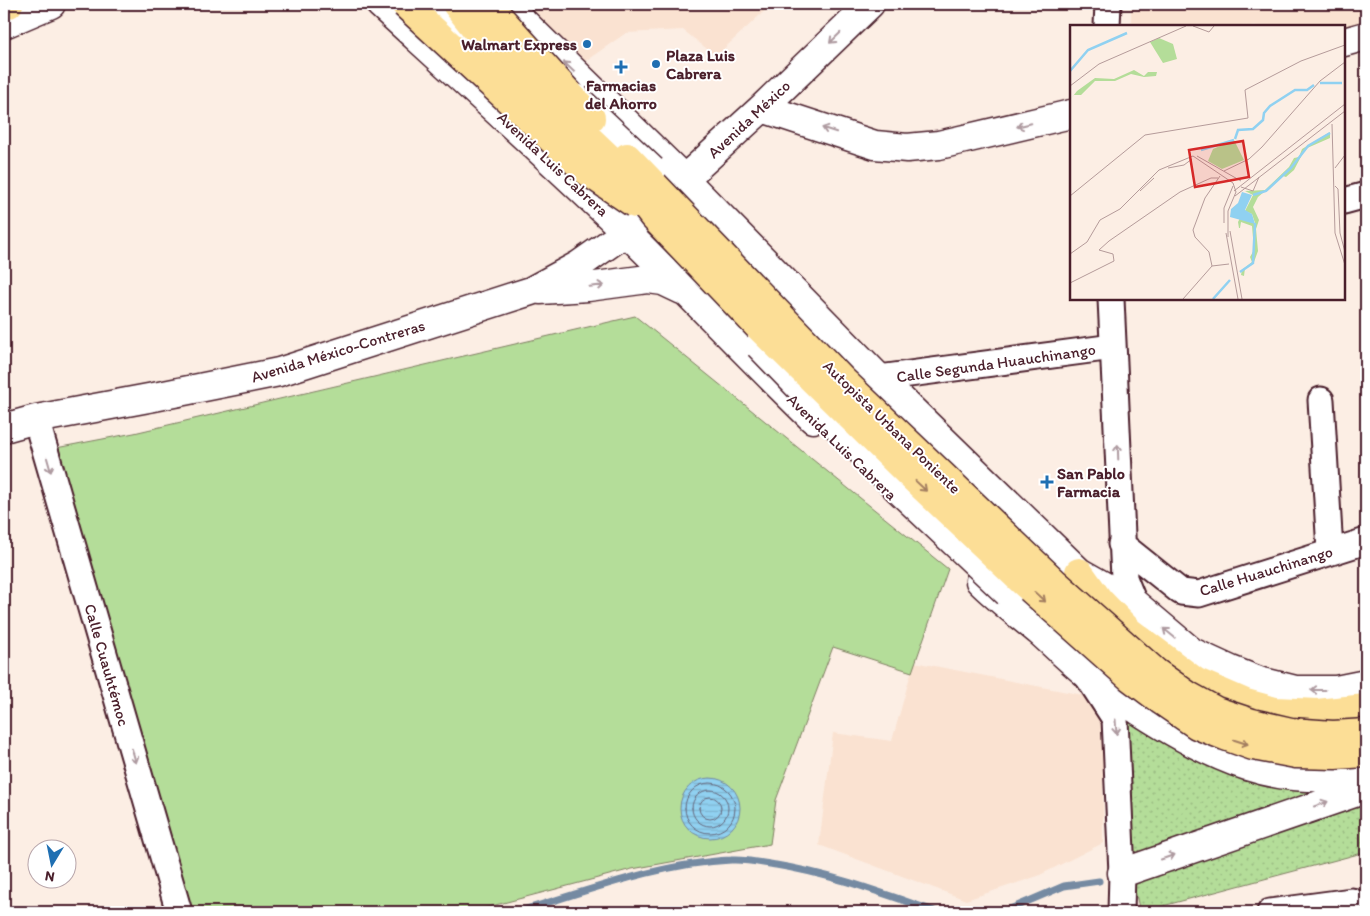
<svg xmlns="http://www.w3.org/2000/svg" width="1370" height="916" font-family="Itim,sans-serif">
<defs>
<pattern id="grass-dots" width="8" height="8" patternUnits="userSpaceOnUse" patternTransform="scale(1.25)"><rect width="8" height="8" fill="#b4dd99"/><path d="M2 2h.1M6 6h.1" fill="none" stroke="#9cbd84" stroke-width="1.8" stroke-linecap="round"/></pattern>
<pattern id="water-rules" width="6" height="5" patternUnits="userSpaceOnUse" patternTransform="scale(1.25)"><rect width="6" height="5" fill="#90d1f1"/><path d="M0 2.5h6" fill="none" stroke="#7eb3cf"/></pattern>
</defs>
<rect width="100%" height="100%" fill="#fceee4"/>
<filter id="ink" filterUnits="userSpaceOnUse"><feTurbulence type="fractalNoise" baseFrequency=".02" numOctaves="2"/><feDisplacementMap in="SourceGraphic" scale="10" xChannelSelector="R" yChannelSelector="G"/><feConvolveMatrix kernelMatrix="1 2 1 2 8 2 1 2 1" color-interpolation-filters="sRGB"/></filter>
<g filter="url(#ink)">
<path fill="#fae2d1" d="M521 4H772L716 56 683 30 626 33 584 62Z
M1131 4H1366V21L1344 27 1131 26Z
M914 662 1103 699V843L1038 876 966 900 819 845 833 733 892 741Z"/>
<path fill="url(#grass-dots)" stroke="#7f7e62" d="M1091 682 1366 762V852L1140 912 1131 873 1117 718Z"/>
<path fill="#b4dd99" stroke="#7f7e62" d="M635 316 948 569 912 672 833 647 776 800 770 844 632 869 469 912H189L56 448 134 433Z"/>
<path fill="url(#water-rules)" stroke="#748aa2" d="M680 808a30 30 0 1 1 60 0a30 30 0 1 1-60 0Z"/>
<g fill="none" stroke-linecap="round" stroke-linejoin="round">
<path stroke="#66667a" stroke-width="1" d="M685 808a25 25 0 1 1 50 0a25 25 0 1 1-50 0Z
M692 808a18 18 0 1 1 36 0a18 18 0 1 1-36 0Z
M699 808a11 11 0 1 1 22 0a11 11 0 1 1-22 0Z"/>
<path stroke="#748aa2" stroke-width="7" d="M517 912C585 892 660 863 731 860 746 859 762 863 776 865 832 874 884 894 937 912
M1003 912 1064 886 1099 881"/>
<defs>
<path id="street" d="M1107 26 1108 4
M1344 201 1366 195
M1111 299 1124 578 1134 603
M879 378 1113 347
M1321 400 1330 551
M36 419 179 912
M1121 544 1181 592 1199 594 1366 541
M1089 679 1115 719 1122 873 1121 912
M1270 912 1352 901"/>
<path id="secondary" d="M380 4C462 79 545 154 625 231 689 293 749 357 813 419
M505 4 684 179 879 378 1079 572 1134 603 1192 652 1231 670 1259 681 1296 690H1336L1366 684
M4 24 51 4
M1344 42 1366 36
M762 108 875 145 907 148 939 145 1071 114
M671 191 762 108 870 4
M540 290 588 287 648 279 663 281 682 290
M4 428 36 419 154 397 279 372 531 291 579 265 626 232 640 220
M980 581C999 600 1021 616 1041 633 1060 650 1078 668 1098 683 1111 694 1125 702 1139 711 1207 755 1283 794 1366 770
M1122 873 1354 793 1366 786"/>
<path id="highway" d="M4 6 9 4
M1079 572 1099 600 1130 632 1195 681 1246 703 1275 711 1317 713 1366 708"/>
</defs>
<use href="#street" stroke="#4a1f2b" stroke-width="29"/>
<use href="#secondary" stroke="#4a1f2b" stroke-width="31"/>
<use href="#highway" stroke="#4a1f2b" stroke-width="31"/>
<use href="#street" stroke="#fff" stroke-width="25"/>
<use href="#secondary" stroke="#fff" stroke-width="28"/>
<use href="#highway" stroke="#fcde96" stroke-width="28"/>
<defs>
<path id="secondary-bridge" d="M427 4 495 71
M576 98 652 170
M759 345 898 489 1008 593"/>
<path id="highway-bridge" d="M405 4 585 170 635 204
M456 4 483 38 608 157 653 216 759 327 910 475 1023 582 1130 677 1162 701 1197 725 1225 736 1253 746 1296 754 1335 755 1366 753
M487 4 591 118
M627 157 843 381 1054 582 1156 673 1187 695 1216 711 1252 723 1291 732 1333 735 1366 733"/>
</defs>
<use href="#secondary-bridge" stroke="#4a1f2b" stroke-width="31" stroke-linecap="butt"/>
<use href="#highway-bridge" stroke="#4a1f2b" stroke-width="31" stroke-linecap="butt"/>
<use href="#secondary-bridge" stroke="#fff" stroke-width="28"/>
<use href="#highway-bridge" stroke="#fcde96" stroke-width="28"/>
</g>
<defs><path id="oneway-shaft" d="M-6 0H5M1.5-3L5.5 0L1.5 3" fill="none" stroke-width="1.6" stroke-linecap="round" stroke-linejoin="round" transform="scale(1.25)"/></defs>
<g stroke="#ae9aa0">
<use href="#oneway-shaft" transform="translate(835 38) rotate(136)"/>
<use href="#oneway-shaft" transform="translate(569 67) rotate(-136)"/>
<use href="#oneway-shaft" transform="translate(1024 125) rotate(167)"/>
<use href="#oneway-shaft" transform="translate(829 130) rotate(-162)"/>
<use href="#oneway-shaft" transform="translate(597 286) rotate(-6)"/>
<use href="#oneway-shaft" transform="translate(1118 452) rotate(-92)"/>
<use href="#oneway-shaft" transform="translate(49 465) rotate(74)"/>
<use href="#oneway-shaft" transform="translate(1169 633) rotate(-141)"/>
<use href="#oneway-shaft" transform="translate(1318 690) rotate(-180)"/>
<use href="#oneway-shaft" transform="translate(1116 727) rotate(86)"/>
<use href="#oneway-shaft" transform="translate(134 756) rotate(74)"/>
<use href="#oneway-shaft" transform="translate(1321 804) rotate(-19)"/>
<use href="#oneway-shaft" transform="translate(1168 857) rotate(-19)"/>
</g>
<g stroke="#a37e60">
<use href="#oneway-shaft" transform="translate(921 486) rotate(43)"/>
<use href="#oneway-shaft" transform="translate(1040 597) rotate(42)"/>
<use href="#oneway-shaft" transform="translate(1241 742) rotate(18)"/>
</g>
</g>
<g fill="#1f6fb2" stroke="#fff" stroke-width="2">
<circle cx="587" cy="44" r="5"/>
<circle cx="656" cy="64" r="5"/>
<path d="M618.5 59.5h5v5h5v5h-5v5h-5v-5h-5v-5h5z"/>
<path d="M1044.5 474.5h5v5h5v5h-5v5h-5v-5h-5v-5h5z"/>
</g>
<g text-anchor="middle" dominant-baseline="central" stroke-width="4" stroke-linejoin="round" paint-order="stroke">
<g font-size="16" font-weight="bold" fill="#4a1f2b" stroke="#fff" text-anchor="start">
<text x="577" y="44" text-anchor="end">Walmart Express</text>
<text x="666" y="55">Plaza Luis<tspan x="666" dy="18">Cabrera</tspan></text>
<text x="621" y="85" text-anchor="middle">Farmacias<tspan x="621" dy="18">del Ahorro</tspan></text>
<text x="1057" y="473">San Pablo<tspan x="1057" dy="18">Farmacia</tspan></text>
</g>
<g font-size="16" fill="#4a1f2b" stroke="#fff">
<text transform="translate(749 119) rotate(-43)">Avenida México</text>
<text transform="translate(553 164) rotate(43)">Avenida Luis Cabrera</text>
<text transform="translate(338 351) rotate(-17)">Avenida México-Contreras</text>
<text transform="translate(996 363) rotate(-8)">Calle Segunda Huauchinango</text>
<text transform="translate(892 427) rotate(44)">Autopista Urbana Poniente</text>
<text transform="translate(842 447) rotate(44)">Avenida Luis Cabrera</text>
<text transform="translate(1266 571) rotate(-17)">Calle Huauchinango</text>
<text transform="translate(107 665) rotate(74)">Calle Cuauhtémoc</text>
</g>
</g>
<g transform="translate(1070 25)">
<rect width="275" height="275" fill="#fceee4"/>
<path d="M64 45 74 51 78 47H87L86 51 74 52 61 49 45 56H25L11 70H4L0 75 7 66 25 53 44 54Z" fill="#b4dd99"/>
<path d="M260 107V113L235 124 224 145 216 152 213 151 188 172 183 182 189 195 186 204 188 226 184 237 175 243 174 251 171 250 172 245 182 237 180 232 184 225 182 201 171 197 170 203H169L168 197 170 193 185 198 182 189 175 186 183 170 175 166 195 165 219 142 224 133 229 132 232 124Z" fill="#b4dd99"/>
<path d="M89 13 103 19 107 34 93 38 80 17Z" fill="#b4dd99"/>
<path d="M164 115 174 135 152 144 138 136 143 124Z" fill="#b4dd99"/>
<path d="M172 167 182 170 175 185 182 189 185 199 160 192 161 184 168 178Z" fill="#90d1f1"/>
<path fill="none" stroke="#90d1f1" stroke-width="2.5" d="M0 46 18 25 57 8M250 58H272M165 114 168 105 183 104 193 95 194 88 200 81 225 65H237L244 60M131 125 164 115M183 170 196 166 221 143 238 121 260 108M170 247 183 238 185 198M143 274 160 255"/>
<path fill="none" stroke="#b59b9a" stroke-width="1" d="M123 1 139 7 144 1M0 61 29 39 116 1M262 99 265 208 275 240M127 131 171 156M98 143 114 140 122 134M265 143 275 130M154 146 179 134 192 122 250 56 275 37M265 161 268 164 270 208 275 227M171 162 183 166 189 152M70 166 84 153M164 166 275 79M0 171 75 110 178 93 175 65 231 36 275 20M165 171 275 86M154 198V183L163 161M160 206 172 274M156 208 168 274M0 229 17 217 30 195 50 184 89 145 123 131 163 158 166 167 158 186V212M142 241 159 239M0 258 44 236 43 229 29 225 39 216 110 167 141 153H148M113 274 142 241 139 227 125 212 123 205 135 173 150 151"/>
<path fill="#d62828" fill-opacity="0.15" stroke="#d62828" stroke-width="2.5" d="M173 116 179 152 125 162 119 125Z"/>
<rect width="275" height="275" fill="none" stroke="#4a1f2b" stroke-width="2.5"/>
</g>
<rect width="1370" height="916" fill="none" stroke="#fff" stroke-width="20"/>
<rect x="10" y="10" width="1350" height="896" fill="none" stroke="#4a1f2b" stroke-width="2" filter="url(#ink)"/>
<g transform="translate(52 864) rotate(190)"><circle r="24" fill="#ffffff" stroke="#b7a5aa"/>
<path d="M0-4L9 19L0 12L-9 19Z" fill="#1f6fb2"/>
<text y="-8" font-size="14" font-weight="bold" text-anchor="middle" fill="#4a1f2b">N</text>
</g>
</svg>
